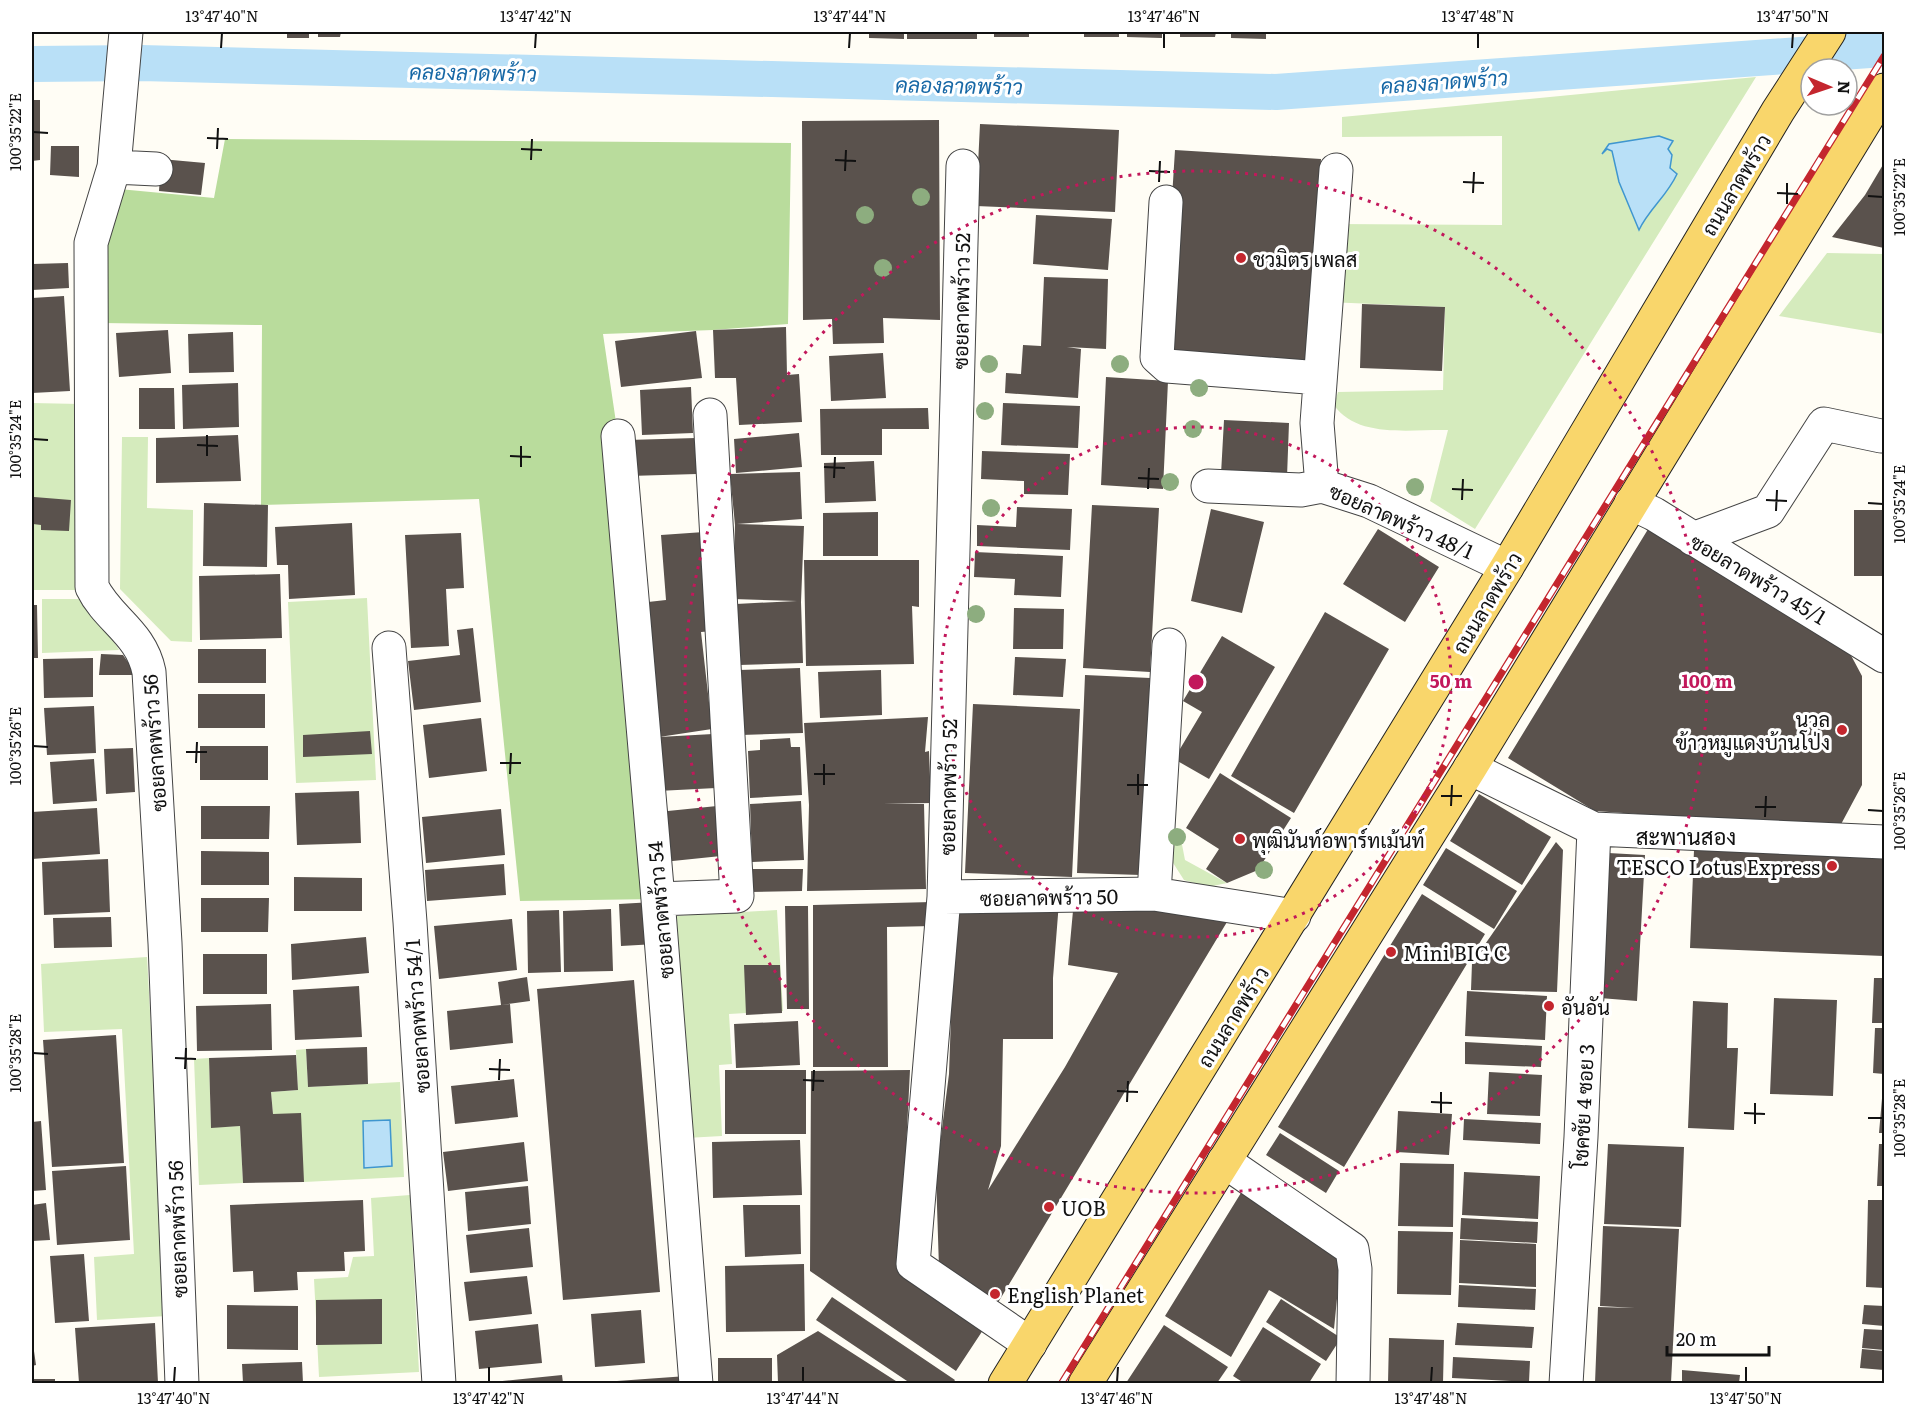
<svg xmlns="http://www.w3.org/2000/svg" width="1916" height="1415" font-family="Literata,Sarabun,serif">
<rect width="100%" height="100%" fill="#fffdf5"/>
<path fill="#d5ebbd" d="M1756 77 1475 529 1430 501 1448 430C1412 429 1357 439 1334 405L1338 392 1443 390 1445 307 1327 302 1334 224 1502 225V136L1342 137V117Z
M1827 253 1884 254V334L1779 316Z
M32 403 80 404 77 590H32L34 448H32Z
M122 437H148L147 508 193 510 192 642 171 641 120 589Z
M367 598 376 780 296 783 288 602Z
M42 599H87L119 650 42 653Z
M1179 829 1185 860 1227 883 1208 887 1184 880 1168 855Z
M777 910 783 1011 729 1014 732 1064 719 1065 722 1136 686 1138 675 916Z
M147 957 167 1316 97 1320 94 1257 134 1254 122 1029 44 1032 41 964Z
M306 1049 308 1087 400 1082 404 1177 304 1182 273 1114 271 1092 298 1090 296 1050Z
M209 1058 211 1127 240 1126 243 1183 199 1185 194 1059Z
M410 1195 419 1372 319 1377 314 1279 348 1277 353 1257 374 1256 371 1198Z"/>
<path fill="#b9dc9c" d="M225 139 791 143 788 324 713 330 603 334 618 436 658 899 520 901 479 499 261 505 262 325 101 323 102 243 119 189 214 198Z"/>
<path fill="#b9e0f7" stroke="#3f96cf" stroke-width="1.5" d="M1659 136 1673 141 1668 149 1672 155 1670 168 1677 174C1667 196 1649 209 1639 230L1619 182 1612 151 1607 149 1602 154 1609 144Z
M390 1120 392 1166 364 1168 363 1121Z"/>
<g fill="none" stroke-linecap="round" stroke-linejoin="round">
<path stroke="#b9e0f7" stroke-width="36" d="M32 64 141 63 1276 92 1884 49"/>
</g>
<path fill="#5a524d" d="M287 32H309V38H287Z
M318 32H341L340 37H318Z
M869 32H904V39L869 38Z
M907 32H977V39H907Z
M994 32H1029V37H994Z
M1084 32H1119V37H1084Z
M1127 32H1162V38L1127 37Z
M1180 32H1216L1215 37H1180Z
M1231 32H1266V39L1231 38Z
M32 100H40V160L32 161Z
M939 120 940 320 883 318 884 343 833 344 832 319 803 320 802 121Z
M980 124 1119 130 1115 212 976 206Z
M51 146H79V177L50 175Z
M1175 150 1321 159 1306 368 1162 357Z
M161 159 205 163 201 195 159 191Z
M1884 163V248L1832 237 1865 195Z
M1036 215 1112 219 1108 270 1033 264Z
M68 263 69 288 32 290V264Z
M1044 277 1108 279 1106 349 1067 347 1081 349 1078 398 1005 393 1006 373 1021 374 1023 345 1041 346Z
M64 296 70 391 32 393V298Z
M1362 304 1445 307 1442 371 1360 368Z
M786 327 787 375 799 374 802 422 739 425 736 378H715L713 330Z
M168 330 171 373 119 377 116 333Z
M696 331 702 378 621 387 615 341Z
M233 332 234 372 189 373 188 334Z
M883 353 886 398 831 401 829 356Z
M1106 377 1168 381 1163 489 1101 485Z
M238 383 239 427 183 429 182 385Z
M691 387 693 433 642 435 640 390Z
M139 388H174L175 429H139Z
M1003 403 1080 406 1078 448 1001 445Z
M928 408 929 429H882V455H821L820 409Z
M1224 420 1289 423 1287 477 1221 474Z
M799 433 802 467 736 473 734 439Z
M238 435 241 481 156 483V438Z
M696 438 697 474 629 476 628 440Z
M982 451 1070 454 1068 495 1024 494V481L981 479Z
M874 461 876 501 825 503 824 463Z
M800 472 802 519 737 524 804 526 801 602 803 663 739 665 736 604 797 601 733 599 735 525 730 474Z
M34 497 71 500 69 531 41 530V525L33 524Z
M204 503 268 505 267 567 203 566Z
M1092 505 1159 508 1150 672 1083 668Z
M1017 507 1072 509 1070 550 977 546V525L1016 527Z
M1211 509 1264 522 1242 613 1191 601Z
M1854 510H1884V576H1854Z
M878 512V556H823V513Z
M352 523 355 595 289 599 288 565H277L275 527Z
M1650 526 1846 646 1862 676V785L1839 828 1595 811 1508 758Z
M1378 529 1439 567 1405 622 1343 584Z
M704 532 714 631 701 632 712 729 659 737 713 734 716 788 658 791 639 603 666 600 661 535Z
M461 533 464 588 446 589 449 646 411 648 405 535Z
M975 552 1063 556 1061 597 1014 595 1015 579 974 577Z
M804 560H919V607L912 606 914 664 806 666Z
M280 574 282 638 200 640 199 576Z
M32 605H37L38 658H32Z
M1014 608 1064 609 1063 649H1013Z
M1325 612 1389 649 1294 813 1231 776Z
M473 628 481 702 414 710 408 661 460 655 457 630Z
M1222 636 1275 667 1209 779 1174 759 1202 712 1183 701Z
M198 649H266V683H198Z
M101 654 123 655 137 675H99Z
M1015 657 1066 659 1063 697 1013 695Z
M93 658V697L44 698 43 659Z
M800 668 803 733 741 735 739 670Z
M881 670 882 715 820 718 818 672Z
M1085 675 1150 678 1141 875 1077 873Z
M198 694H265V728H198Z
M973 704 1080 709 1072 877 965 873Z
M94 706 96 753 47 755 44 708Z
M928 717 925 752 929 751 931 803 883 804H924L926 889 807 891 809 805 804 723Z
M481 718 487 771 429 778 423 725Z
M370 731 372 754 303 757V735Z
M790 738 791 747H800L802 795 750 798 748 751 760 750V740Z
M200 746H268V780H200Z
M133 748 135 792 106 794 104 749Z
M94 759 97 801 53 804 50 762Z
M1220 773 1291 818 1258 870 1227 883 1206 869 1219 849 1186 828Z
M359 791 361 843 297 845 295 793Z
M1479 794 1551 837 1522 885 1450 841Z
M801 801 804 860 752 862 750 804Z
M201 806H270L269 839H201Z
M717 806 721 856 663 862 658 812Z
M97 808 100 854 32 859V812Z
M501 809 505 855 426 863 422 817Z
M1556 842 1563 850 1557 992 1471 990 1472 963Z
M1446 848 1517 891 1494 929 1423 885Z
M1694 850 1884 858V956L1690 948Z
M201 851 269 852V885H201Z
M1608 853 1645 855 1637 1001 1600 998Z
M108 859 110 912 44 915 42 862Z
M504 864 506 895 427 901 425 870Z
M749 869H803L802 891 749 892Z
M294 877 362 878V911H294Z
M1422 894 1485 934 1344 1167 1278 1127Z
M201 898H269L268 932H201Z
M955 900 1059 902 1053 978V1039H1003L1001 1146 988 1190 1065 1067 1118 973 1068 965 1074 900 1230 917 996 1306 939 1268 936 1175 949 1074Z
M653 902 656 944 621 946 619 904Z
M932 902 933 926 887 927 888 1067H813V905Z
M785 906H808L809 1009H787Z
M611 909 613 971 564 972 563 911Z
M559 910 561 972 528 973 527 911Z
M111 917 112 947 54 948 53 918Z
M512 919 517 970 439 979 434 926Z
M366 937 369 973 292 980 291 944Z
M203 954H267V994H203Z
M744 965H780L782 1013 746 1015Z
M527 977 530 1001 501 1005 498 982Z
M1874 978H1884V1023H1872Z
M634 980 660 1292 563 1300 537 989Z
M359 986 362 1037 295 1040 293 990Z
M1467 991 1547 996 1545 1040 1465 1036Z
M1774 998 1837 1000 1833 1096 1770 1094Z
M1693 1001 1728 1003 1727 1048H1738L1734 1130 1688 1128Z
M271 1004 272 1050 197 1051 196 1006Z
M510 1004 513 1043 450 1050 447 1011Z
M798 1021 800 1065 736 1068 734 1024Z
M1875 1028H1884V1074L1873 1073Z
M116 1035 124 1163 52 1167 43 1040Z
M1465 1042 1542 1046 1541 1067 1465 1064Z
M367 1047 368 1084 308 1087 306 1049Z
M296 1055 298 1090 271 1092 273 1114 301 1113 304 1182 243 1183 240 1126 211 1128 209 1058Z
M725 1070H806V1134H725Z
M910 1070 900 1269 985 1327 956 1371 810 1271 811 1071Z
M1489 1072 1542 1075 1540 1116 1487 1114Z
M514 1079 518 1117 455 1124 451 1086Z
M1883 1087H1884V1133H1879Z
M1398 1111 1452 1114 1449 1155 1396 1152Z
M1464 1119 1541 1123 1540 1144 1463 1140Z
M41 1121 46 1190 32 1191V1122Z
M1280 1133 1339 1171 1326 1193 1266 1155Z
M800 1140 802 1195 713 1198 712 1142Z
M524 1142 528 1181 448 1191 443 1152Z
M1608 1144 1684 1147 1681 1227 1604 1224Z
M1879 1144H1884V1186H1877Z
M1400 1163 1454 1164 1453 1227 1398 1226Z
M126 1166 130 1240 57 1245 52 1171Z
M1464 1172 1540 1176 1538 1219 1462 1215Z
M528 1186 531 1224 468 1231 465 1192Z
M1244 1188 1342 1248 1334 1329 1269 1290 1231 1357 1165 1316Z
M363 1200 365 1251 344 1252 345 1271 297 1272 298 1290 254 1292 253 1271 233 1272 230 1205Z
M1868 1200H1884V1288L1866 1287Z
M46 1203 50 1240 32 1241V1205Z
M743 1205H800L801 1254 745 1257Z
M1461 1218 1538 1222 1537 1243 1460 1239Z
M1603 1226 1679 1229 1671 1383H1595L1598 1307 1635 1308 1600 1306Z
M529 1228 533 1267 470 1273 466 1235Z
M1398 1231 1453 1232 1451 1295 1397 1294Z
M1460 1240 1536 1244V1287L1459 1283Z
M84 1254 89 1321 55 1323 50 1256Z
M804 1264 805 1331 726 1332 725 1266Z
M527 1276 532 1314 469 1321 464 1282Z
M1459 1285 1536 1289 1535 1310 1458 1307Z
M832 1297 955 1380 953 1383H910L816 1320Z
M382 1299V1344L316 1345V1300Z
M1281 1299 1341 1338 1326 1361 1266 1322Z
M227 1305 298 1306V1350L227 1349Z
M1864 1305 1884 1306V1326L1862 1324Z
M641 1310 645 1363 595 1367 591 1314Z
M155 1323 158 1383H79L75 1328Z
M1457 1323 1534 1327 1532 1348 1455 1345Z
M538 1324 542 1363 479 1369 475 1331Z
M1164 1325 1228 1367 1217 1383H1126Z
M1263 1327 1321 1364 1309 1383H1244L1233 1376Z
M1864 1329 1884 1330V1350L1862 1348Z
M818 1331 899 1383H778L777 1355Z
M32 1337 36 1365 32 1366Z
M1389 1338 1444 1340 1443 1383H1388Z
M1862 1349 1884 1351V1370L1860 1368Z
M1453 1357 1530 1361 1529 1382 1452 1378Z
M718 1358H772V1383H718Z
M302 1362 303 1383H243L242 1364Z
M1682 1370 1740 1375 1739 1383H1682Z
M562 1375 563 1383H492V1382Z
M687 1376V1383H604L603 1382Z
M32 1379H55V1383H32Z"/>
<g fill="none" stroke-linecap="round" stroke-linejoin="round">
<defs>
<path id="minor" d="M963 166 944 897 913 1264 1030 1344
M114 167 126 32
M156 169 114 167 91 243 92 587C108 620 141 632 149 672L165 943 182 1384
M1336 170 1317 423 1322 486 1369 501 1507 567
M1166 202 1157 357 1167 366 1320 378
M618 436 658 899 696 1384
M1208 486 1301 490 1322 486
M1631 503 1654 514 1884 656
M1693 539 1768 511 1824 424 1881 436
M389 648 410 922 439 1384
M1470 768 1594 829 1884 842
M1154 894 1169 645
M944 897 1154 894 1294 916
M658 899 737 896 710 415
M1224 1161 1352 1249 1355 1269 1353 1384
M1566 1384 1581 1137 1594 829"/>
<path id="major" d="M1005 1384 1507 567 1778 111 1829 32
M1085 1384 1470 768 1884 90"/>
</defs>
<use href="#minor" stroke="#444" stroke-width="35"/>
<use href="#major" stroke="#222" stroke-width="35"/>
<use href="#minor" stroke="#fff" stroke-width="33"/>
<use href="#major" stroke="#f9d66b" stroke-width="33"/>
<defs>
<path id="rail" d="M1061 1384 1884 56"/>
</defs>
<use href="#rail" stroke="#c4262e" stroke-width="7"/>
<use href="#rail" stroke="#fff" stroke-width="4.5" stroke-dasharray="14" stroke-linecap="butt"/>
</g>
<g fill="#8dad7f">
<circle cx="921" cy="197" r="9"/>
<circle cx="865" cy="215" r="9"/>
<circle cx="883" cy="268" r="9"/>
<circle cx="989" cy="364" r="9"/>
<circle cx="1120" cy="364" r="9"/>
<circle cx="1199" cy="388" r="9"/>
<circle cx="985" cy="411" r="9"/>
<circle cx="1193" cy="429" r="9"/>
<circle cx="1170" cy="482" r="9"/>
<circle cx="1415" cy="487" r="9"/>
<circle cx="991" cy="508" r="9"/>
<circle cx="976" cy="614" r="9"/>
<circle cx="1177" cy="837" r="9"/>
<circle cx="1264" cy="870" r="9"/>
</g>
<path fill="none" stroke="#111" stroke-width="2" d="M221 48 222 33M535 48 536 33M849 48 850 33M1164 48V33M1478 48V33M1792 48 1793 33M33 132 48 133M207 138 228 139M217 149 218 128M521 149 542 150M531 160 532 139M835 160 856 161M845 171 846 150M1149 171 1170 172M1159 182 1160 161M1463 182 1484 183M1473 193 1474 172M1777 193 1798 194M1868 196 1883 197M1787 204V183M33 439 48 440M197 445 218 446M207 456V435M510 456 531 457M521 467V446M824 467 845 468M834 478 835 457M1138 478 1159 479M1148 489 1149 468M1452 489 1473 490M1462 500 1463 479M1766 500 1787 501M1868 503 1883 504M1776 511 1777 490M33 746 48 747M186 752H207M196 763 197 742M500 763H521M510 774 511 753M814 774H835M824 785V764M1127 785H1148M1138 795V774M1441 796H1462M1451 806 1452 785M1755 807H1776M1868 810 1883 811M1765 817 1766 796M33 1053 48 1054M175 1058 196 1059M185 1069 186 1048M489 1069 510 1070M499 1080 500 1059M803 1080 824 1081M813 1091 814 1070M1117 1091 1138 1092M1127 1102 1128 1081M1431 1102 1452 1103M1441 1113V1092M1744 1113 1765 1114M1868 1118H1883M1755 1124V1103M174 1382 175 1367M489 1382V1367M803 1382V1367M1117 1382 1118 1367M1431 1382 1432 1367M1746 1382V1367"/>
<g fill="none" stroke="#c2185b" stroke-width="3" stroke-dasharray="3 6">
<circle cx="1196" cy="682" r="255"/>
<circle cx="1196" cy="682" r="511"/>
</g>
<g fill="#c4262e" stroke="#fff" stroke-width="2">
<circle cx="1241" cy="258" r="6"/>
<circle cx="1842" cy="730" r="6"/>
<circle cx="1240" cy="839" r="6"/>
<circle cx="1832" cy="866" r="6"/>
<circle cx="1391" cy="952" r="6"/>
<circle cx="1549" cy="1006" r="6"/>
<circle cx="1049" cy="1207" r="6"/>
<circle cx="995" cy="1294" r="6"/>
</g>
<g text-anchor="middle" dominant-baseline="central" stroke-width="6" stroke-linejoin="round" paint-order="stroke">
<g font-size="20" fill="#111" stroke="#fff">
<text transform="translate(1735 184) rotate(-59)">ถนนลาดพร้าว</text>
<text transform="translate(960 301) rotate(-89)">ซอยลาดพร้าว 52</text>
<text transform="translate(1402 520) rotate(24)">ซอยลาดพร้าว 48/1</text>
<text transform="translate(1759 578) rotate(31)">ซอยลาดพร้าว 45/1</text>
<text transform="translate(1486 602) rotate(-59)">ถนนลาดพร้าว</text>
<text transform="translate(153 743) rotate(-94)">ซอยลาดพร้าว 56</text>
<text transform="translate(947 787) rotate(-89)">ซอยลาดพร้าว 52</text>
<text transform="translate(1049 896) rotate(-1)">ซอยลาดพร้าว 50</text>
<text transform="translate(659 910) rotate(-95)">ซอยลาดพร้าว 54</text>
<text transform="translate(416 1016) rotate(-94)">ซอยลาดพร้าว 54/1</text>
<text transform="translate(1232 1016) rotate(-58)">ถนนลาดพร้าว</text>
<text transform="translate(1582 1106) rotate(-87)">โชคชัย 4 ซอย 3</text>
<text transform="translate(176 1229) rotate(-92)">ซอยลาดพร้าว 56</text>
</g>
<g font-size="20" fill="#111" stroke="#fff" text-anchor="start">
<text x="1253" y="258">ชวมิตร เพลส</text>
<text x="1830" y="718" text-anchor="end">นวล<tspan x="1830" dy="23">ข้าวหมูแดงบ้านโป่ง</tspan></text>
<text x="1252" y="839">พุฒินันท์อพาร์ทเม้นท์</text>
<text x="1820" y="866" text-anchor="end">TESCO Lotus Express</text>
<text x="1403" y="952">Mini BIG C</text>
<text x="1561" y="1006">อันอัน</text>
<text x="1061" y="1207">UOB</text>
<text x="1007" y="1294">English Planet</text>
</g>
<g font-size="21" font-style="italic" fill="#1768a6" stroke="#fff">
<text transform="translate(473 71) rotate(1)">คลองลาดพร้าว</text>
<text transform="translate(1444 80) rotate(-4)">คลองลาดพร้าว</text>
<text transform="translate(959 84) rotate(1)">คลองลาดพร้าว</text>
</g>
<g font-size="22" fill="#111" stroke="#fff">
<text x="1686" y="835">สะพานสอง</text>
</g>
</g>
<circle cx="1196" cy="682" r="9" fill="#c2185b" stroke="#fff" stroke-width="3"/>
<g font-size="18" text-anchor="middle" font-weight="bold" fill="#c2185b" stroke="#fff" stroke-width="6" stroke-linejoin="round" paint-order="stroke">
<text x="1451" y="688">50 m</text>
<text x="1707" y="688">100 m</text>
</g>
<rect width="1916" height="1415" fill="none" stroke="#ffffff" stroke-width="66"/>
<g transform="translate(1829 87) rotate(92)"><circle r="28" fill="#ffffff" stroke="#a0a0a0" stroke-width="1.5"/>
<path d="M0-4.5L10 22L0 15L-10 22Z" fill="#c4262e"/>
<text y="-9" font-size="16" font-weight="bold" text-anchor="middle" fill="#111111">N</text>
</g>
<path d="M1667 1346v9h102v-9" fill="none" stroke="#111111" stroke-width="3"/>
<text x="1676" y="1346" font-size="18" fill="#111111" stroke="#ffffff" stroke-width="4.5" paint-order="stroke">20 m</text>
<rect x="33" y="33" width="1850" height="1349" fill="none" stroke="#111" stroke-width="2"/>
<g font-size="15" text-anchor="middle" fill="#111">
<text x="222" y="22">13°47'40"N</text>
<text x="536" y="22">13°47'42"N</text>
<text x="850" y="22">13°47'44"N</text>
<text x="1164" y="22">13°47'46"N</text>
<text x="1478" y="22">13°47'48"N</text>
<text x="1793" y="22">13°47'50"N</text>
<text transform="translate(16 132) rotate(-90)" y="5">100°35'22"E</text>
<text transform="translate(1900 197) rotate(-90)" y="5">100°35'22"E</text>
<text transform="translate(16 439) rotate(-90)" y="5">100°35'24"E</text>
<text transform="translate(1900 504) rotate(-90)" y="5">100°35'24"E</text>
<text transform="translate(16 746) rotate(-90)" y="5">100°35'26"E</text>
<text transform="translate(1900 811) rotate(-90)" y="5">100°35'26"E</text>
<text transform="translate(16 1053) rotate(-90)" y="5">100°35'28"E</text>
<text transform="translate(1900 1118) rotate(-90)" y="5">100°35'28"E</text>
<text x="174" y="1404">13°47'40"N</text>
<text x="489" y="1404">13°47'42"N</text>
<text x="803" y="1404">13°47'44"N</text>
<text x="1117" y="1404">13°47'46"N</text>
<text x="1431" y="1404">13°47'48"N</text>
<text x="1746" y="1404">13°47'50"N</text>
</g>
</svg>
